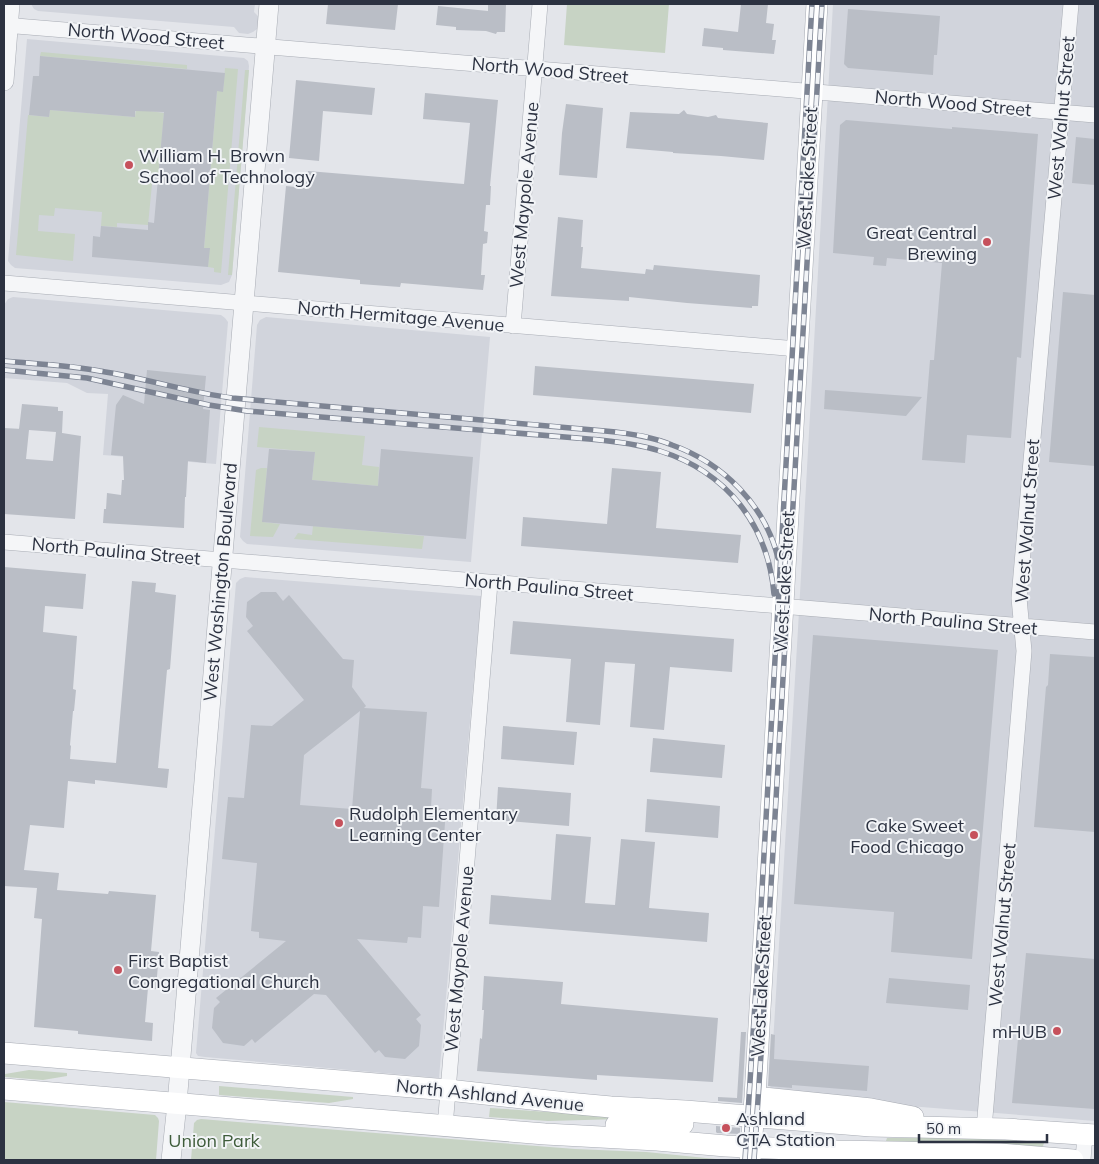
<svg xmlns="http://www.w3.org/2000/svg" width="1099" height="1164" font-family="Mulish,sans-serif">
<rect width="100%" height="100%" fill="#e3e5ea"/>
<path fill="#d1d4dc" d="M31 4H255L254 12 259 17 258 25 257 29 253 32 248 34 239 33 234 27 38 11 34 9Z
M833 4H1095V1121L772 1095 770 1093 798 629Z
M27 39 244 58 248 61 249 66 232 275 229 282 221 285 15 268 11 265 8 261Z
M13 297 221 315 225 318 228 322 216 464 103 455 108 394 87 393 67 383 4 378V305L8 299Z
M266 317 490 337 471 562 247 544 243 541 240 537 257 325 260 320Z
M245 577 481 596 439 1078 205 1057 198 1056 196 1053 236 583 240 579Z"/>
<path fill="#c7d3c4" d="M567 4H669L665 53 564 45Z
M41 52 187 65V69L40 56Z
M225 68 238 69 221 273 214 272V268L208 267 209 248H204L217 91H223Z
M245 70H249L232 275H228Z
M136 109 164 113 159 174H153L148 225 117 223V227L101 226 102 212 55 208 54 216 39 215 38 231 75 234 73 261 16 255 28 115 49 117 50 110 135 117Z
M259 427 365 436 362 465 379 467 378 486 312 480 315 452 257 447Z
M261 468H267L263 522 280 524 273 537 250 536 256 470Z
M313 526 424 536 422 549 294 539 298 533 312 535Z
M29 1070 67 1073V1076L43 1080 5 1077V1074Z
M219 1086 353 1097V1099L329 1103 219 1095Z
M4 1102 155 1115 158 1118 159 1121 156 1160H4Z
M490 1108 621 1117V1119L548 1121 489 1117Z
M201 1119 575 1149 646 1152 726 1160H191L194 1123 197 1120Z
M887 1138H1008L1042 1142 1044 1143 1043 1146 1042 1147 886 1141Z"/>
<path fill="#babec6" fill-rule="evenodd" d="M328 4H398L395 30 326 24Z
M488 4H506L505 32H497L496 34 486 31 456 30V27L436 25 438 6 488 11Z
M741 4H768L766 23 774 24 772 40H776L774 54 723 50V48L702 46 704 28 738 32Z
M848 9 940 16 937 55H934L933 75 848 68 844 64Z
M40 56 225 73 223 92 217 91 204 248H210L208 267 92 257 93 236 100 237 101 226 148 230V222L154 223 164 112 135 111V117L50 110 49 117 29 115 33 76H39Z
M296 80 375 88 372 115 323 111 319 161 289 158Z
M425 93 498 100 490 186H491L490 205H486L484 231 488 232 487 243 483 244 481 275H485L483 290 401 283 400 287 360 284V280L278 272 286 186 305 188 308 171 464 184 470 123 423 119Z
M566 104 603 108 597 178 559 175 562 133Z
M684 110 687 114 708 117 716 115 718 118 768 123 764 160 721 156 673 153V152L626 148 630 112 679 114Z
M846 120 952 129V127L1038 134 1021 358 1017 357 1011 438 967 435 965 463 922 460 930 360H934L942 263 887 258 886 266 873 265 874 257 833 253 840 125Z
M1076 137 1095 139V185L1072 183Z
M558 217 583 220 581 247H583L581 268 645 274 646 269 653 270 654 265 760 275 758 306H752V308L687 303 629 297V301L551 296Z
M1063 292 1095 295V466L1049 462Z
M535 366 754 384 751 413 533 395Z
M147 370 206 376 203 409 210 410 206 463 188 461 186 497H185L184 528 103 523 104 509H106L107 493 121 495 122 480H124L123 456 111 455 116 405 123 395 144 404Z
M825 390 922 397 906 416 824 409Z
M22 404 58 407V411H63L62 433 56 432 81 436 75 519 4 514V428L22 429H19ZM29 430 56 432 53 461 26 459Z
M269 449 315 452 312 480 378 486 381 449 473 457 466 539 262 522Z
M612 468 661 472 656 528 741 535 738 563 521 546 523 517 607 524Z
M4 567 86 574 83 609 45 606 43 632 77 636 73 689 76 690 74 711H73L70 745 71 746 70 759 116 763 132 581 156 583 155 592 176 595 170 669 167 670 158 768 169 769 167 788 95 780V784L68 781 64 828 30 825 24 870 59 873 57 890 108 894 109 891 156 895 151 951 159 952 156 989 148 988 145 1022 153 1023 152 1041 78 1034V1031L34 1027 42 919 34 918 37 888 4 886Z
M261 592H276L283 601 289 595 343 659 354 660 352 687 366 706 364 708 427 712 421 788 432 789 431 808 446 809 439 907 423 906 421 938 408 937 407 943 357 939 421 1015 416 1019 421 1025 419 1046 405 1059 385 1057 379 1050 375 1053 326 995 314 994 255 1043 252 1039 244 1046 223 1043 212 1028 214 1008 220 1002 216 998 286 941 259 938V932L251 931 257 863 222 859 228 797 244 798 251 725 272 726 304 700 247 631 253 626 246 617 247 602ZM360 711 352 809 300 805 304 755Z
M513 621 734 639 732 672 670 667 664 730 630 727 635 664 605 662 600 725 566 722 571 659 510 654Z
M813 635 998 650 972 959 891 952 894 912 794 904Z
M1050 654 1095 657V832L1034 827 1046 687 1048 685Z
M503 726 577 732 574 765 501 759Z
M653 738 725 745 722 778 650 772Z
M498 787 571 793 569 826 496 820Z
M647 799 720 806 718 838 645 832Z
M556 834 591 837 585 903 615 905 621 839 655 842 649 908 709 913 707 942 489 924 491 895 551 900Z
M1026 953 1095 959V1109L1012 1103Z
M484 976 563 982 561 1004 718 1018 713 1082 597 1075V1080L477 1071 480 1038 482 1039 483 1024 484 1010H482Z
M889 978 970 985 968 1010 886 1003Z
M741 1032H746L742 1103 718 1101V1097L737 1098Z
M771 1034 775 1035 774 1059 869 1066 867 1091 792 1085V1088L768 1086Z
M716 1126 740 1128V1134L717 1133 716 1132Z"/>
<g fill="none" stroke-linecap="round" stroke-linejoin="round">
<defs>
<path id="minor" d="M4 25 1095 115
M4 283 798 349
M513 326 540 4
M4 542 1095 632
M445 1127 490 583
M984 1129 1024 651 1019 598 1071 4
M1083 1160 1085 1134"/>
<path id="tertiary" d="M4 81 10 4
M171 1160 177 1104 269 4"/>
<path id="secondary" d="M4 1053 448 1090 567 1103 611 1107 685 1111 871 1126 1006 1129 1095 1135
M4 1089 545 1134 657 1140 726 1146 837 1151 1000 1154 1073 1160
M755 1097 871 1109 913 1117
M616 1125 683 1124
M750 1160 755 1097 817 4"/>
</defs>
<use href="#minor" stroke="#a8acb4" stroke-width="16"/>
<use href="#tertiary" stroke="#a8acb4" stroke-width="20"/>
<use href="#secondary" stroke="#a8acb4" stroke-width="22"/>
<use href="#minor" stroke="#f5f6f8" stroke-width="15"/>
<use href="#tertiary" stroke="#f5f6f8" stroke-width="19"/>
<use href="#secondary" stroke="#fff" stroke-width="21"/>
<defs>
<path id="rail" d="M4 361C36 364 68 365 100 371 144 378 188 392 232 398L605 431C627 433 651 436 672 445 723 463 765 505 778 558
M4 370 87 378 209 405 247 411 589 439C613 441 638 444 660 451 727 472 768 525 774 594
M745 1160 760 925 812 4
M754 1160 763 1024 822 4"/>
</defs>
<use href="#rail" stroke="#7d8493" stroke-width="5.5"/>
<use href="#rail" stroke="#f2f4f7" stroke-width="4" stroke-dasharray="11" stroke-linecap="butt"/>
</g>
<g fill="#c6515c" stroke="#f2f4f7" stroke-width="2">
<circle cx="129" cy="165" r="5"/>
<circle cx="987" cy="242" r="5"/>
<circle cx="339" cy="823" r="5"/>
<circle cx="974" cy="835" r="5"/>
<circle cx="118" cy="970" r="5"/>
<circle cx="1057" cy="1031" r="5"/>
<circle cx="726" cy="1128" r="5"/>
</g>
<g text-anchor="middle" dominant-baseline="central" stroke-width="4" stroke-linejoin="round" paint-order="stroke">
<g font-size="18" fill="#2c3241" stroke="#f2f4f7">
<text transform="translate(146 36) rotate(5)">North Wood Street</text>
<text transform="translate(550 70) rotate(5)">North Wood Street</text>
<text transform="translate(953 103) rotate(5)">North Wood Street</text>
<text transform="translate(1061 118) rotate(-85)">West Walnut Street</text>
<text transform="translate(807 178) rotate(-87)">West Lake Street</text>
<text transform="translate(524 195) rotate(-85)">West Maypole Avenue</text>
<text transform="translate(401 316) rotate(5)">North Hermitage Avenue</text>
<text transform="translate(1027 521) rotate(-86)">West Walnut Street</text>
<text transform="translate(116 551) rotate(5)">North Paulina Street</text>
<text transform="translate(220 582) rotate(-85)">West Washington Boulevard</text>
<text transform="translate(784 582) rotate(-87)">West Lake Street</text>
<text transform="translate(549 587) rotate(5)">North Paulina Street</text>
<text transform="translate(953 621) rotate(5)">North Paulina Street</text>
<text transform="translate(1002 925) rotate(-85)">West Walnut Street</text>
<text transform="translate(459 959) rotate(-85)">West Maypole Avenue</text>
<text transform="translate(761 986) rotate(-87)">West Lake Street</text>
<text transform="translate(490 1095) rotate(6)">North Ashland Avenue</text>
</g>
<g font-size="18" fill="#2c3241" stroke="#f2f4f7" text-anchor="start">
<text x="139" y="155">William H. Brown<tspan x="139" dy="21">School of Technology</tspan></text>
<text x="977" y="232" text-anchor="end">Great Central<tspan x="977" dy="21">Brewing</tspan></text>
<text x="349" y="813">Rudolph Elementary<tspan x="349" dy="21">Learning Center</tspan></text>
<text x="964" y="825" text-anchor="end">Cake Sweet<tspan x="964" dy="21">Food Chicago</tspan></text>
<text x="128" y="960">First Baptist<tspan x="128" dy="21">Congregational Church</tspan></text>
<text x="1047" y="1031" text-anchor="end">mHUB</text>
<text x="736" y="1118">Ashland<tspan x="736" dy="21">CTA Station</tspan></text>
</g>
<g font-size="18" fill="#3e5c3a" stroke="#f2f4f7">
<text x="214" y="1140">Union Park</text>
</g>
</g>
<rect width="1099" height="1164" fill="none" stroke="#2c3241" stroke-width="10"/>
<path d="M919 1134v8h128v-8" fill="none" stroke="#2c3241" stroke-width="2.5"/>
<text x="926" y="1134" font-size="15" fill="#2c3241" stroke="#f2f4f7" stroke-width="4" paint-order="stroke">50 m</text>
</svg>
